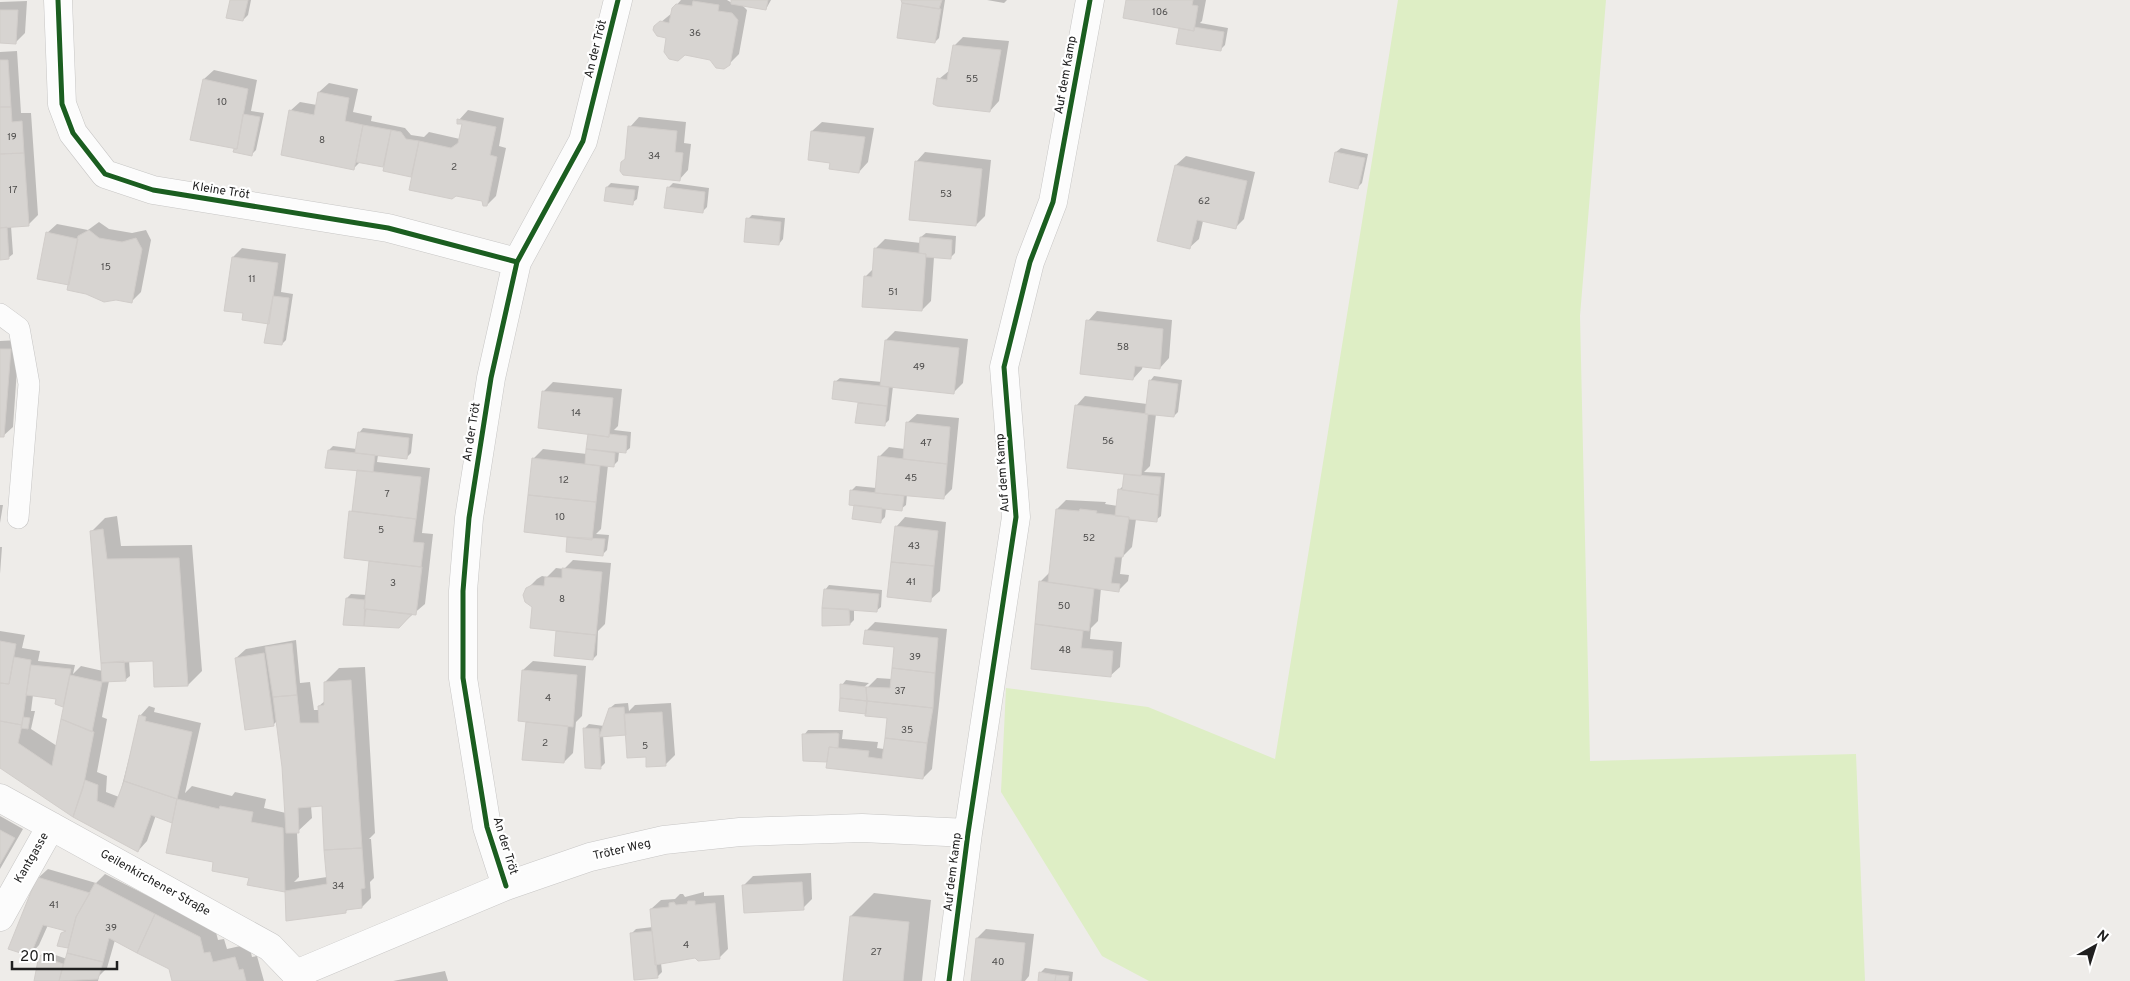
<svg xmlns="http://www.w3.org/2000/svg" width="2130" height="981" font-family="Overpass,sans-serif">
<rect width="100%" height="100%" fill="#eeece9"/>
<path fill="#deeec5" d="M1398 0H1606L1580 316 1590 761 1856 754 1865 981H1149L1102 956 1001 792 1006 688 1148 707 1275 759Z"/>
<path fill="#0003" fill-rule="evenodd" d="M231 0H251L248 15 243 20Z
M681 0H727L732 3V0H771L766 9 742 5 747 10 739 54 729 64 711 59 668 37 655 27 672 13 673 9Z
M903 0H945L939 38 935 42Z
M987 0H1007L1004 3Z
M1127 0H1206L1202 21 1200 23 1228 28 1225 45 1221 49Z
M27 1 25 33 16 42H0V2Z
M963 37 1009 41 999 101 990 111 939 79 950 70 954 46Z
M17 51 21 113H31L38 215 28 225 11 226 13 254 8 258 0 259V52Z
M214 70 257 80 251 111 264 113 256 150 252 154 235 149 237 148 204 79Z
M329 83 358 89 353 112 372 116 371 121 405 128 411 135 424 137 429 132 460 139 463 123 459 120 468 110 504 118 499 146 506 148 496 196 487 205 483 200 414 173 411 175 385 166 361 161 354 168 290 111 300 102 317 105 319 92Z
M639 117 686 122 684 143 691 144 688 170 679 180 627 158 630 127Z
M822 122 874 128 868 162 859 172 831 162 812 131Z
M1341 148 1368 154 1362 183 1358 187 1336 152Z
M925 152 991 160 985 216 976 225 916 162Z
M1186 156 1255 172 1244 219 1235 228 1203 221 1199 239 1189 248 1159 240 1176 165Z
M611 183 639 186 637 199 632 203 607 187Z
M673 183 709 188 707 207 702 212 668 188Z
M752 215 785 218 783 239 779 244 748 219Z
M99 222 109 229 132 233 146 230 151 240 141 292 132 301 70 284 47 233 57 224 88 230Z
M926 233 956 236 955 253 950 258 934 257 931 301 922 310 865 277 874 268 875 249 885 239 921 243V237Z
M242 248 286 254 281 292 293 294 286 340 282 344 269 323 244 312 233 257Z
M1097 311 1172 320 1169 358 1160 368 1143 365 1142 369 1133 379 1088 321Z
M895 331 968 339 963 383 953 393 893 386 889 420 885 424 857 421 859 402 835 382 840 378 882 382 886 340Z
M19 340 13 427 3 436H0V341Z
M1154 376 1182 380 1178 412 1174 416 1156 414 1150 466 1144 472 1165 473 1161 516 1156 520 1136 519 1132 547 1122 557 1120 574 1129 575 1128 581 1119 590 1101 588 1098 621 1091 628 1090 639 1122 642 1120 667 1110 676 1032 668 1041 581 1050 572 1057 509 1066 500 1106 502 1105 504 1118 506 1119 490 1123 486 1125 473 1076 406 1085 396 1147 404 1150 381Z
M553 382 622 389 618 426 614 430 631 432 630 448 625 452H619L618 461 614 465H608L601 529 596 534 609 535 607 550 603 554 569 538 533 459 543 449 587 454 589 433 543 392Z
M917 414 959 418 952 489 943 498 907 494 906 505 901 509 886 508 885 517 880 522 855 504 851 491 856 486 876 488 879 457 889 447 905 449 907 423Z
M363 428 413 434 411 453 406 458 378 455 377 462 430 468 422 533 433 534 425 604 398 627 344 623 347 598 351 594 367 595 370 560 351 512 354 508 358 470 329 450 333 446 357 449 359 433Z
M0 505H3L0 523Z
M117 516 121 546 192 545 202 671 188 685 156 686 155 660H129L130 676 125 680 109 681 102 717 107 719 97 772 107 776 106 792 119 797 140 716 149 706 155 708 154 712 201 723 185 793 192 786 232 796 235 792 266 799 264 808 286 813 283 766 277 721 273 725 236 658 246 649 296 640 300 683 310 682 314 710H320L319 706 326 700 325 682 339 668 365 667 375 833 369 839H371L374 878 370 882 371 898 362 907 349 908 345 912 287 891 249 884 250 877 215 861 174 822 156 815 147 841 138 851 0 766V631L25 635 22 648 40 651 38 661 75 665 73 674 81 666 103 671 91 532 105 518ZM33 695 58 698 63 705 66 703 57 746 31 729 35 711H31ZM323 805 327 877 294 882 299 877 297 832 312 818 311 806Z
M905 517 946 522 940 591 930 600 896 527Z
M0 547H2L0 574Z
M573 560 611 563 605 624 598 631 597 655 593 659 555 655 558 630 534 606 527 589 537 579 542 576 547 577 556 568 564 569Z
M829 585 882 590 881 607 876 611 854 608V620L850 624 825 590Z
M875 622 947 629 932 769 923 778 828 761 804 735 808 730H843L842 739 878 742 877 748 884 749 888 717 842 685 846 680 869 683 863 688H867L877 678 892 679 895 646 866 631Z
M533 661 586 666 582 716 576 722 573 753 564 762 524 758 527 721 523 670Z
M628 703 629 711 635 705 671 703 675 755 665 765 647 756 627 734 603 735 605 763 600 768 584 729 589 724 604 726 610 708 615 704Z
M0 816 23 829 0 869Z
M48 869 96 883 105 874 166 905 170 901 214 924 218 940 224 939 227 949 249 944 252 957 257 956 264 981H174L170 968 115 940 107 968 99 976 98 981H35L40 956 44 951 67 959 69 947 59 945 62 934 66 930 48 925 39 945 30 955 38 878Z
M811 873 812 899 803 908 744 885 753 876Z
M704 892V896L724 895 728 949 719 958 696 957 661 963 662 972 657 977 632 933 636 929 653 927 651 909 661 900 675 899 680 894H683L685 897Z
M874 893 931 900 922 981H844L851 916Z
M986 929 1034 934 1029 976 1025 981H979L977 938Z
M1045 968 1073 972 1072 981H1039L1040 973Z
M445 971 448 981H393Z"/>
<path fill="#d7d4d1" stroke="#d1cdca" d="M230 0H248L243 21 226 18Z
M731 0H768L766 10 731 4Z
M901 0H942L939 9 902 3Z
M1126 0H1193L1192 5 1198 6 1194 31 1123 18Z
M693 1 719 5 718 11 732 13 738 20 730 65 724 69 716 68 710 60 685 55 678 61 669 59 664 52 666 38 657 36 653 30 654 26 660 21 669 23 672 8 676 4 692 6Z
M902 3 941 9 935 43 897 38Z
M0 10H18L16 44 0 43Z
M1194 27 1224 32 1221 51 1176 44 1179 28 1194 31Z
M953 45 1001 50 990 112 937 106 933 104 937 78 947 80Z
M0 60H8L11 107H0Z
M203 79 248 89 237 149 190 140Z
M318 92 349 98 345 121 363 125 354 170 281 155 289 110 314 115Z
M0 107H11L12 122 22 121 24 153 0 154Z
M243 114 260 117 252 156 233 152 234 149H237Z
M457 119 496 127 490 155 497 157 487 206H483L482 201 456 196 452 199 409 190 419 141 451 148 458 143 462 124H457Z
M363 125 391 130 383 167 356 162Z
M628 126 677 131 675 152 683 153 680 181 623 175 620 171 621 162 625 159Z
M391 130 401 132 406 139 419 141 411 177 383 171Z
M811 131 865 137 859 173 829 169 830 163 808 160Z
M1335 152 1365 158 1358 189 1329 182Z
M24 153 29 226 0 228V154Z
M915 161 982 169 976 226 909 220Z
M1175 165 1247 181 1236 229 1197 220 1190 249 1157 241Z
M606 187 635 190 633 205 604 201Z
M667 187 705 192 703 213 664 208Z
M746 218 781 222 779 245 744 242Z
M7 227 9 259 0 260V228Z
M89 230 99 238 122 242 136 238 142 249 132 303 116 300 104 302 86 294 67 290 78 236Z
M46 232 78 239 69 285 37 279Z
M920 237 952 240 951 259 926 257V254L919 253Z
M874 248 926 254 922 311 862 307 864 276 872 277Z
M232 257 278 263 269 324 242 320 243 313 224 311Z
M273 296 289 298 282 345 264 343Z
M1086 320 1163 329 1160 369 1135 366 1133 380 1080 374Z
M885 340 959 348 954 394 880 386Z
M0 349H11L4 437H0Z
M1149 380 1178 384 1174 417 1145 414Z
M834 381 889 387 887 406 832 399Z
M542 391 613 398 609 437 538 428Z
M858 403 887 406 885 426 855 423Z
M1075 405 1148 414 1141 476 1067 468Z
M906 422 950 427 947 464 903 459Z
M358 432 409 438 407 459 355 453Z
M588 434 609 437V434L627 436 626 453 586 449Z
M586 449 615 453 614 467 585 464Z
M328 450 375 455 373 472 325 468Z
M878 456 947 464 944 499 875 493Z
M532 458 600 466 596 502 528 495Z
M357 470 421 477 416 519 352 511Z
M1124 474 1161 477 1159 495 1122 490Z
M1118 489 1159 495 1157 522 1129 519V517L1115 516Z
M850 490 904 496 902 511 849 505Z
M528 495 596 502 592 540 524 532Z
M854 505 882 508 881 523 852 519Z
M1056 509 1079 511 1080 509 1097 511 1096 513 1129 517 1123 557H1115L1111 583 1120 584 1119 592 1048 582Z
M349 511 416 519 413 542 424 543 421 567 344 558Z
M895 526 938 531 934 566 891 562Z
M103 529 107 559 179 558 188 686 154 687 153 661 101 663 90 531Z
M567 537 605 539 603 556 566 552Z
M369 561 422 567 416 615 364 609Z
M891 562 934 566 931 602 887 597Z
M562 568 602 572 596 635 530 628 532 607 525 602 523 595 526 588 532 585 544 586 545 577 562 578Z
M1039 581 1094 589 1089 631 1035 624Z
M824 589 879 594 877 612 822 608Z
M346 598 365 600 364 626 343 625Z
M822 608 849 609 850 625 822 626Z
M366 609 412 614 399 628 364 626Z
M1035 624 1083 631 1081 648 1113 651 1111 677 1031 669Z
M865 630 938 638 935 673 892 668 894 647 863 644Z
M556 631 596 635 593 660 554 656Z
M0 641 16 644 9 684 0 683Z
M292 643 297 695 273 697 265 647Z
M264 653 274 726 245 730 235 658Z
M14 657 31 660 22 725 0 721V683L9 684Z
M124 661 126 681 102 682 101 663Z
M31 665 71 669 63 707 55 704 56 699 26 695Z
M892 668 935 673 933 708 867 701 866 687 890 688Z
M522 670 577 675 573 727 518 721Z
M70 675 102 682 92 732 61 719Z
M351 680 362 848 324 850 322 806 298 808 299 833H286L282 767 273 697 297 695 300 723H319L318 706 324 705V682Z
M840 684 866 687 867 701 840 698Z
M840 698 867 701 866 714 839 711Z
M867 701 933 708 927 743 885 738 887 718 865 716Z
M624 707 626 735 599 737 609 708Z
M662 712 666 766 646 767V757L627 758 624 714Z
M139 715 146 717 145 721 192 732 177 799 124 781Z
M23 717 30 718 28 729 21 728Z
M61 719 94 732 83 788 73 817 0 768V721L22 725 18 743 52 766Z
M526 722 568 726 564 763 522 760Z
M583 728 599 729 601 769 585 768Z
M837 733 839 734 838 748 829 747 827 762 803 761 802 734Z
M885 738 927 743 923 779 826 768 829 747 869 751 868 757 882 759Z
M85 780 98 785 97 801 114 808 124 781 177 799 172 823 151 815 138 852 73 817Z
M177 799 219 809 220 806 253 812 251 822 283 828 285 892 247 885 249 878 212 871 213 862 166 853Z
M0 830 15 838 0 864Z
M362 848 365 888 361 889 362 908 346 910V913L286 921 285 891 327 884 324 850Z
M37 877 90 893 76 917 68 948 57 946 61 933 66 931 43 925 30 956 8 949Z
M802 882 804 910 744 913 742 885Z
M95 883 155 914 137 953 109 938 103 962 67 953 76 917Z
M688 901H695V905L715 903 720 959 698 961 695 958 655 965 650 909 669 907V903L674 902 676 905 687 904Z
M155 914 200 937 204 953 210 952 213 962 235 957 239 970 243 969 246 981H172L169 969 137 953Z
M850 916 909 922 903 981H843Z
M652 931 658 978 634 980 630 933Z
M976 938 1025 943 1021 981H971Z
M67 953 103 962 98 979 59 981Z
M39 955 63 964 59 981H34Z
M1039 972 1056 975 1055 981H1038Z
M1056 975 1069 976 1068 981H1055Z"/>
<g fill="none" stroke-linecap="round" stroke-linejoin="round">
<defs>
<path id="lane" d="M0 314 19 328 29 384 18 518"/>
<path id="street" d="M58 0 62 104 73 133 105 174 153 190 388 228 517 262
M0 798 270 947 296 974 299 981
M506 886 487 827 463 678V591L469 518 491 378 517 262 583 141 618 0
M0 917 51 826
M296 974 506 886 590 857 664 840 740 832 862 828 968 833
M949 981 968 833 1016 517 1004 367 1030 262 1053 202 1090 0"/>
</defs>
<use href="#lane" stroke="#c7c6c5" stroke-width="22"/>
<use href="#street" stroke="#c7c6c5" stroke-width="29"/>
<use href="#lane" stroke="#fcfcfc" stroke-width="21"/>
<use href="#street" stroke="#fcfcfc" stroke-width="28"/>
<defs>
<path id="cycleway" d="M58 0 62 104 73 133 105 174 153 190 388 228 517 262
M506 886 487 827 463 678V591L469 518 491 378 517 262 583 141 618 0
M949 981 968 833 1016 517 1004 367 1030 262 1053 202 1090 0"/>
</defs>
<use href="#cycleway" stroke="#fff" stroke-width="8"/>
<use href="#cycleway" stroke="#1b5e20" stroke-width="5"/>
</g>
<g text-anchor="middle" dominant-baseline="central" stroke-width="4.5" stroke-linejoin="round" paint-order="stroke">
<g font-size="10" fill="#4e4d4c">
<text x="1160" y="12">106</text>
<text x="695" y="33">36</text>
<text x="972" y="79">55</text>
<text x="222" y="102">10</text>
<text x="12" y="137">19</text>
<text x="322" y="140">8</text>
<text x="654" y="156">34</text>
<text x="454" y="167">2</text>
<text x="13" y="190">17</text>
<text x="946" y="194">53</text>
<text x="1204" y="201">62</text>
<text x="106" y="267">15</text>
<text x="252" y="279">11</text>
<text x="893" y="292">51</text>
<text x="1123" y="347">58</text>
<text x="919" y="367">49</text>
<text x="576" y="413">14</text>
<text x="1108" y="441">56</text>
<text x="926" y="443">47</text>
<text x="911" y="478">45</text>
<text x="564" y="480">12</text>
<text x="387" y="494">7</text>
<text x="560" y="517">10</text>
<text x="381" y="530">5</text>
<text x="1089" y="538">52</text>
<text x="914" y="546">43</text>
<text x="911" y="582">41</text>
<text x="393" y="583">3</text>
<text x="562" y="599">8</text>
<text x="1064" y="606">50</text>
<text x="1065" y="650">48</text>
<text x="915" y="657">39</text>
<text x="900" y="691">37</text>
<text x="548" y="698">4</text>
<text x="907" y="730">35</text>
<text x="545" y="743">2</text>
<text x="645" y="746">5</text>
<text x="338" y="886">34</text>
<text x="54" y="905">41</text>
<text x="111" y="928">39</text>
<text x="686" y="945">4</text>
<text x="876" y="952">27</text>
<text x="998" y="962">40</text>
</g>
<g font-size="12" fill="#202020" stroke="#fff">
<text transform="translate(596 49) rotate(-76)">An der Tröt</text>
<text transform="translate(1066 75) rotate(-80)">Auf dem Kamp</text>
<text transform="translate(221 191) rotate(9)">Kleine Tröt</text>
<text transform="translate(472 432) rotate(-81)">An der Tröt</text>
<text transform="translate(1003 473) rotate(-94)">Auf dem Kamp</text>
<text transform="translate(505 846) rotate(73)">An der Tröt</text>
<text transform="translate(622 850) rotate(-13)">Tröter Weg</text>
<text transform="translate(32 858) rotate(-60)">Kantgasse</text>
<text transform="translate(953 872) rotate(-83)">Auf dem Kamp</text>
<text transform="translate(155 883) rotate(29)">Geilenkirchener Straße</text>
</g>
</g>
<g transform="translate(2095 946) rotate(39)" stroke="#ffffff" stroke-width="4" paint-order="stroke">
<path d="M0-4L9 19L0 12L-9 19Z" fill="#202020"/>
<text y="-8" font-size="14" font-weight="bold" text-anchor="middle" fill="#202020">N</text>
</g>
<path d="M12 961v8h105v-8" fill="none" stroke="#202020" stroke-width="2.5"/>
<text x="20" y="961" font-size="15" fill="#202020" stroke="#ffffff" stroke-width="4" paint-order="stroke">20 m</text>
</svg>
